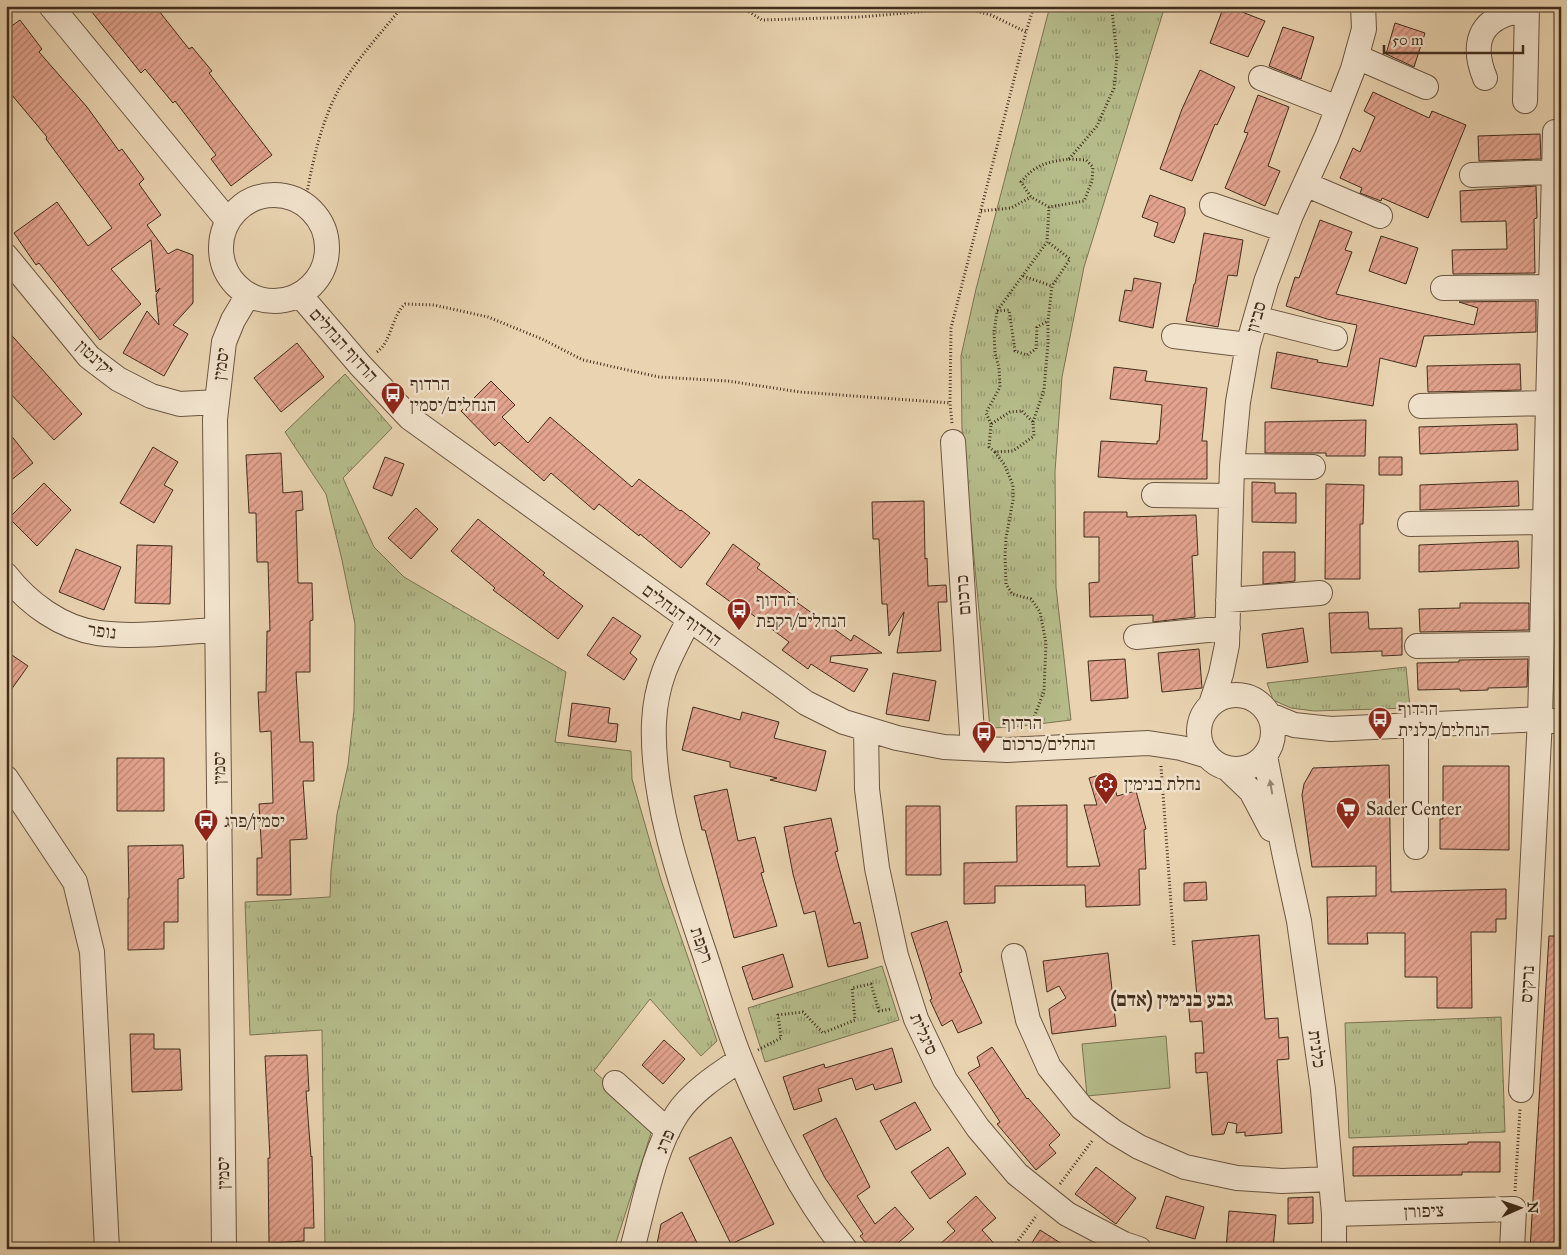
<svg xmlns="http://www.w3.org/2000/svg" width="1567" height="1255" font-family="'IM FELL Great Primer','Frank Ruhl Libre',serif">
<defs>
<pattern id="grass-tufts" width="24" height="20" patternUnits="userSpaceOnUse" patternTransform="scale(1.25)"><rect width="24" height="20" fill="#b6bc8b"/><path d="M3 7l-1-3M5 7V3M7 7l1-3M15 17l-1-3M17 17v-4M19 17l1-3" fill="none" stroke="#969971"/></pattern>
<pattern id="building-hatch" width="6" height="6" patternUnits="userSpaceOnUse" patternTransform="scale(1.25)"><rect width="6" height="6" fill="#e3a38e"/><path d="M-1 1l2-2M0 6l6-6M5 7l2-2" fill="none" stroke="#ba8573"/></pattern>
</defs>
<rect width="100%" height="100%" fill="#e9d3b0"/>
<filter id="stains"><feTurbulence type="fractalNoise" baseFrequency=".004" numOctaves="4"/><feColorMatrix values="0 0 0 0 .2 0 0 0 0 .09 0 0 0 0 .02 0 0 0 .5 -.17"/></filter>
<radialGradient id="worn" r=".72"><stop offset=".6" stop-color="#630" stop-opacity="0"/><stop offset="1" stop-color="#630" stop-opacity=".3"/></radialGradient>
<path fill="url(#grass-tufts)" stroke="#7c7454" d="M1050 6H1165L1084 267 1062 377 1055 471 1056 587 1071 720 1014 727 990 728 962 430 961 356 976 289Z
M345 374 392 428 343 478 374 547 404 577 566 672 555 742 631 751 632 779 661 880 717 1041 701 1056 650 999 594 1071 653 1127 614 1249H325L322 1030 250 1035 245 902 330 897 331 871 337 814 348 765 354 710 355 624 342 560 326 494 285 432Z
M1406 667 1410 708 1314 711 1291 708 1273 700 1267 683Z
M1558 750H1561V779L1556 778Z
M882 966 899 1020 765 1062 748 1008Z
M1501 1017 1505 1132 1349 1138 1345 1023Z"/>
<path fill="#b6bc8b" stroke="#7c7454" d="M1166 1036 1170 1088 1087 1096 1082 1044Z"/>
<path fill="url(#building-hatch)" stroke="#412d1c" d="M87 6H155L189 49 192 47 212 71 209 73 272 155 231 186 211 159 216 155 175 101 173 103 145 69 141 73Z
M1224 6H1227L1265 21 1248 57 1210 43Z
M20 20 42 49 39 52 87 107 119 151 122 149 144 179 139 184 161 215 147 225 168 254 177 249 193 255V303L173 325 188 334 164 376 123 353 147 311 159 325 156 295 160 288 156 292 151 240 111 269 141 304 100 340 39 263 36 265 14 233 57 202 88 246 112 228 46 139 47 137 6 88V30Z
M1395 23 1425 33 1414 67 1386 54Z
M1283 27 1314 37 1301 79 1269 66Z
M1200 70 1235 87 1217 125 1215 124 1192 181 1160 169 1182 109Z
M1373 92 1429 118 1432 111 1466 125 1428 218 1382 198 1381 201 1360 193 1362 188 1340 178 1353 148 1360 152 1375 117 1364 111Z
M1258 95 1289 107 1268 166 1280 171 1265 206 1225 188 1248 133 1244 132Z
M1540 134 1541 159 1479 161 1478 136Z
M1536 186 1537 218 1534 219 1535 273 1453 274 1452 250 1507 249 1506 221 1461 222 1460 191Z
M1150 195 1185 208V214L1174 243 1154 236 1158 223 1142 217Z
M1320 220 1352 232 1345 250 1352 252 1336 294 1474 325 1478 308 1459 302 1536 301V332L1424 336 1416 367 1380 358 1373 406 1271 388 1277 352 1318 360 1317 362 1347 367 1357 325 1327 319 1286 306 1295 277 1299 278Z
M1204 233 1243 240 1237 276 1228 275 1218 327 1186 321 1194 284H1195Z
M1381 236 1418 248 1406 284 1369 271Z
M1134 278 1161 283 1153 328 1119 321 1125 290 1132 291Z
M6 329 82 414 54 440 6 389Z
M297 343 324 377 281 412 254 378Z
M1520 364 1521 390 1428 392 1427 366Z
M1114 367 1147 371 1145 381 1207 388 1202 441H1207V479H1133L1098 477 1101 441 1157 444V441H1159L1162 405 1110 399Z
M491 381 515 405 502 417 528 443 550 417 632 487 639 479 680 511 681 510 710 533 681 568 640 534 639 536 599 504 594 510 551 473 544 481 499 442 495 446 461 411Z
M1366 420 1365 456H1326V453H1265V422Z
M1517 424 1518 450 1420 454 1419 427Z
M6 429 33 463 6 484Z
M153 447 178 462 164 485 173 490 154 523 120 503Z
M281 453 283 493 302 491 303 510 296 511 298 583H312L313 620 310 621V672H296L300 742H313L314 781H303L307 839 290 840 291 895H257V858H262L259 804 273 803 271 731 260 732 258 692H266L267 631H270L268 562H257L256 513H249L246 455Z
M385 457 404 464 392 496 373 488Z
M1379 457H1402V475H1379Z
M1518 481 1519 506 1420 510V485Z
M1252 482 1275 483V493H1296V523L1252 522Z
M44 483 71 510 37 546 9 518Z
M1326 484 1364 485 1363 524H1360V579H1325Z
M924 501 925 559 927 558 928 586 946 585 947 602H938L941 651 897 653 904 612 889 636 887 604H882L879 539H873L872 502Z
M416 508 438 529 411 559 388 538Z
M1084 512H1127V517L1196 515 1198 555 1192 556 1195 617 1153 622V615L1090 617 1089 583 1099 582V537H1084Z
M478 519 545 573 543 575 583 606 558 639 493 590 495 588 451 551Z
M1518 541 1519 568 1419 572V545Z
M733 544 760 564 757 568 798 599 795 601 851 641 854 635 882 653 831 656 830 662 868 669 854 692 811 664 808 669 782 650 789 642 734 601 732 603 706 584Z
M137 545 172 546 170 604 135 603Z
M76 549 121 567 104 610 59 592Z
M1263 552H1295V581L1263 584Z
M1460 603H1529V630L1420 632 1419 609 1460 608Z
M1368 612 1369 629 1402 628V655L1382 656V651L1331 653 1329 613Z
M613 617 641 636 630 653 637 659 624 680 587 655Z
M1303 628 1308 662 1267 668 1262 634Z
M1199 649 1202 688 1162 692 1158 653Z
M6 651 28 666 6 697Z
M1125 659 1128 698 1091 701 1088 661Z
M1528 659 1527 687 1488 688V690L1460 691V689L1418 690 1417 663 1459 662V660Z
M893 673 936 681 929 721 886 714Z
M572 703 610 708 608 723 618 724 616 742 568 736Z
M693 707 740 720 742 712 779 722 774 738 826 751 816 791 770 780 777 778 730 767V762L682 750Z
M117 758H164V811H117Z
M1389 765 1391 892 1506 889V919H1496V932H1471L1472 1008H1437V977H1405V933H1367L1368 944H1328L1327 897 1376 896V866L1312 867 1302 795 1304 784 1313 768Z
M1443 766H1509V850L1440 849V819H1443Z
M1110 772 1117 796 1136 791 1146 829 1144 830 1146 869H1139L1140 905 1086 907 1085 885 995 886V903L964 904V863L1017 862 1016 806 1067 805V867L1100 866 1084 805H1097L1089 778Z
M727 789 738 841 755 837 764 872 761 873 777 926 734 938 705 830H702L694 796Z
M906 806H940L941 875H906Z
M831 818 838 851 835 852 854 924 860 922 868 958 828 967 815 911 804 914 793 874 784 827Z
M183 845 184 878 178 879V922H164V949L128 950V898H129L128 846Z
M1206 882 1207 900 1184 901V883Z
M947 921 962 972 959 973 982 1023 958 1033 952 1020 942 1026 930 1000 932 999 911 933Z
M1259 935 1265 1019 1278 1018 1279 1038 1288 1037 1289 1059 1277 1060 1282 1133 1245 1136V1132L1236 1133 1237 1124 1228 1122 1224 1134 1212 1135 1207 1072 1196 1073 1195 1053H1204L1202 1021 1190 1022 1188 998 1197 997 1192 941Z
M1549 936H1561V1249H1530Z
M1108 953 1116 1026 1052 1034 1049 1009 1066 998 1059 986 1047 992 1043 961Z
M783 954 793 987 753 1000 742 967Z
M130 1034H154V1049H180L182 1090 132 1092Z
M664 1040 685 1059 663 1084 642 1065Z
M992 1047 1027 1099 1028 1098 1060 1135 1049 1145 1056 1153 1036 1170 997 1124 1000 1122 968 1073 980 1066 977 1057Z
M892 1048 902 1082 875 1090 873 1084 856 1090 852 1078 818 1089 822 1101 794 1110 783 1077 824 1064 825 1068Z
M307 1055 309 1091H306L311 1157 312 1156 314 1228H304V1241L269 1243 268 1158H270L265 1056Z
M915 1102 931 1130 896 1150 880 1121Z
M836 1118 870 1187 857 1196 875 1224 895 1207 914 1229 891 1249H871L860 1236 863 1234 825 1178 803 1135Z
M731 1137 774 1224 731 1244 689 1158Z
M1468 1142H1500V1172H1462V1175L1353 1176V1147L1468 1144Z
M948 1147 966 1174 930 1199 911 1172Z
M1096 1167 1136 1198 1116 1224 1075 1194Z
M976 1196 996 1218 982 1230 999 1249H934L955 1231 947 1222Z
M1166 1196 1204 1207 1195 1239 1156 1228Z
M1313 1197V1223L1288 1224V1198Z
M1229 1211 1276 1215 1273 1249H1226Z
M682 1212 700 1249H656L661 1224Z
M1040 1230 1070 1249H1028Z"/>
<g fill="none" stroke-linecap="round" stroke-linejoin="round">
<defs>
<path id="minor" d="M51 6 228 221
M1357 57 1426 87
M1261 78 1338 108
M1485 78C1474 51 1475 25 1507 14 1513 12 1521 13 1527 12
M1525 101 1527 6
M1472 175 1554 172
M1305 184 1380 216
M221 248a53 53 0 1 1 106 0a53 53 0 1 1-106 0Z
M1212 205 1285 230
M6 256 89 357 118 379 151 396 180 404 217 402
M1443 288 1551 287
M300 295 360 365 410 418 806 703 844 722 897 738 944 747 1007 750 1148 743 1181 748 1208 756
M1256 318 1335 338
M1174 336 1248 345
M1421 406 1548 403
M953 442 973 748
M1232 466 1313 467
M1154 495 1231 496
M1410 524 1545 522
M6 575C28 603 61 628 98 633 137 638 179 632 217 630
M1228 600 1320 593
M689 620C670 656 656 680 654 722 651 795 679 878 702 946 715 984 726 1024 741 1061 768 1126 800 1193 845 1249
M1136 637 1228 628
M1417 646 1542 644
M1199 732a37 37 0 1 1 74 0a37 37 0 1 1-74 0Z
M1211 704 1221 674 1227 645 1232 466 1238 402 1248 345 1266 282 1291 215 1327 136 1353 69 1364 29 1363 6
M1270 715 1294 725 1331 729 1540 719 1561 722
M1416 725V847
M866 729 867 789 877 868 896 956 916 1019 945 1080 978 1128 1017 1174 1067 1214 1124 1244 1139 1249
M1265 756 1284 852 1299 921 1323 1089 1334 1214V1249
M1228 769 1251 791 1271 829
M6 778 75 882 92 952 107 1249
M1014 956 1028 1020 1049 1067 1082 1108 1114 1132 1139 1147 1185 1167 1237 1178 1282 1181 1331 1179
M615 1083 668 1131
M1521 1090 1540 719 1555 132
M1334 1214 1514 1209 1512 1249
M224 1249 215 419 224 342 233 320 248 295
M632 1249C644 1206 653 1151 677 1114 691 1092 719 1074 740 1060"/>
</defs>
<use href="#minor" stroke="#6b5641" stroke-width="26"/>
<path stroke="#412d1c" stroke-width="3" stroke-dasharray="1 2.5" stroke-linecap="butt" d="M740 6 762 20 860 17 964 8 991 15 1026 32
M1112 10 1117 6
M1069 159 1086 160 1093 167 1092 181 1084 201 1049 207 1031 197 1021 182C1036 164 1047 162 1069 159Z
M1069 159 1097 126 1114 88 1117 57 1112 10 1109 6
M305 203C312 165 320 124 339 89 357 59 381 33 403 6
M981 211 1011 208 1031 197
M1023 276 1052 286
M997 311 1009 310 1015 351 1027 355 1036 349 1037 327 1048 321
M377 352C392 341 391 317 405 304L434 305 488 317 542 339 583 360 659 377 728 381 800 392 950 403
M1022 411 1033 422 1034 436 1013 451 995 452 989 447 991 424 1010 412Z
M1033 422 1044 390 1048 343V321L1052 286 1070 259 1048 242
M952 423 950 403 951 328 1026 32 1034 6
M991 424 986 413 1000 387 999 368 995 353 994 333 997 311 1047 242 1049 207
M995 452 1004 464 1013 485V500L1006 538 1005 556 1006 584 1012 594 1031 599 1040 612 1046 643 1044 691 1030 728
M1161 766 1174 945
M758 1050 781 1038 778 1015 803 1012 823 1033 855 1020 852 988 871 984 879 1011 891 1009
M1060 1184 1092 1141
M1515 1191 1520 1109
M1012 1249 1037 1215"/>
<use href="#minor" stroke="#f1e2cc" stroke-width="24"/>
</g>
<defs><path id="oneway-solid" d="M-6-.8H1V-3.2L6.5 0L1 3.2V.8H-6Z" transform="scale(1.25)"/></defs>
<use fill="#998874" href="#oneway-solid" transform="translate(1271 787) rotate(-100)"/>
<defs>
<symbol id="bus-pin" viewBox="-11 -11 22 30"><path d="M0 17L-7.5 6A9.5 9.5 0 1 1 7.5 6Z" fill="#8f2418" stroke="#f1e2cc"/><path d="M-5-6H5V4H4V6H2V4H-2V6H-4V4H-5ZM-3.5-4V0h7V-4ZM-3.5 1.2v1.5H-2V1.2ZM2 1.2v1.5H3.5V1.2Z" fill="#fff"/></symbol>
<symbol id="synagogue-pin" viewBox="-11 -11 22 30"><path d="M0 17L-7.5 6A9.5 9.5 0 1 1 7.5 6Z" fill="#8f2418" stroke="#f1e2cc"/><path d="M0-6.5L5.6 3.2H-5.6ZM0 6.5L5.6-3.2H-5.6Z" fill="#fff"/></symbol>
<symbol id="supermarket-pin" viewBox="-11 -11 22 30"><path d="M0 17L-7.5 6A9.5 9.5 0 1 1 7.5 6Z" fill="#8f2418" stroke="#f1e2cc"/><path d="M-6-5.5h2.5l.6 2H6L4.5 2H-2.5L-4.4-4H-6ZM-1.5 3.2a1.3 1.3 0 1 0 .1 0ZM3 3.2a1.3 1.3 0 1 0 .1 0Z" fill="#fff"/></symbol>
</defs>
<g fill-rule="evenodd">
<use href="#bus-pin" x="379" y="380" width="28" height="38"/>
<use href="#bus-pin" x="725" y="596" width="28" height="38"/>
<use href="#bus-pin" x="1366" y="705" width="28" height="38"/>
<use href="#bus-pin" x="970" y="719" width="28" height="38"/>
<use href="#synagogue-pin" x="1092" y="770" width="28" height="38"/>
<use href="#supermarket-pin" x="1334" y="795" width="28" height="38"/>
<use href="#bus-pin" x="192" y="807" width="28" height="38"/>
</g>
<g text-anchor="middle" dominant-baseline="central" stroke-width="5" stroke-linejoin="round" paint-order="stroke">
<g font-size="18" fill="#412d1c" stroke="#f1e2cc">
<text transform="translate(1256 317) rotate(-74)">סביון</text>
<text transform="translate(344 345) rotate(48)">הרדוף הנחלים</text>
<text transform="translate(95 358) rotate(43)">יקינטון</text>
<text transform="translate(221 364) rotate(-82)">יסמין</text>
<text transform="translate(963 595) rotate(-94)">כרכום</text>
<text transform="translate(682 615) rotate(36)">הרדוף הנחלים</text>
<text transform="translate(102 631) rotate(8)">נופר</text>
<text transform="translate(219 768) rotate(-91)">יסמין</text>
<text transform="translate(702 945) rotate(71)">רקפת</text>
<text transform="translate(1527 984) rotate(-87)">נרקיס</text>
<text transform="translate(924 1034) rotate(66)">סיגלית</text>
<text transform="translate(1317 1049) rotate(82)">כלנית</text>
<text transform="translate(665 1141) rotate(-67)">פרג</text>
<text transform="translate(223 1173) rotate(-91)">יסמין</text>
<text transform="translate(1424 1211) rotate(-2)">ציפורן</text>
</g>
<g font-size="18" fill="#412d1c" stroke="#f1e2cc" text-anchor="start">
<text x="410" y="384">הרדוף<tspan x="410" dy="21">הנחלים/יסמין</tspan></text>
<text x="756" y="600">הרדוף<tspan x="756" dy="21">הנחלים/רקפת</tspan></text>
<text x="1398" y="709">הרדוף<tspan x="1398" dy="21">הנחלים/כלנית</tspan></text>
<text x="1002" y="723">הרדוף<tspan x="1002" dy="21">הנחלים/כרכום</tspan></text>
<text x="1124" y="784">נחלת בנימין</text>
<text x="1366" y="809">Sader Center</text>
<text x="224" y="821">יסמין/פרג</text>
</g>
<g font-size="20" font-weight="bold" fill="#412d1c" stroke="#f1e2cc">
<text x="1172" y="999">גבע בנימין (אדם)</text>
</g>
</g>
<rect width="1567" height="1255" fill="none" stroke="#e9d3b0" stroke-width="25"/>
<rect x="8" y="8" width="1552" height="1240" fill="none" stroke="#412d1c" stroke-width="2.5"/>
<rect x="12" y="12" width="1542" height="1230" fill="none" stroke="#412d1c"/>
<g transform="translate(1520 1208) rotate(88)" stroke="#f1e2cc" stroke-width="4" paint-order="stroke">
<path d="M0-4L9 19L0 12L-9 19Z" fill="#412d1c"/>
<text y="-8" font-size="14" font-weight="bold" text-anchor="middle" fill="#412d1c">N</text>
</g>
<path d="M1384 45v8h139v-8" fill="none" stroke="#412d1c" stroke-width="2.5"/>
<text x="1392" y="45" font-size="15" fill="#412d1c" stroke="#f1e2cc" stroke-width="4" paint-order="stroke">50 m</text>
<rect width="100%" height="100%" filter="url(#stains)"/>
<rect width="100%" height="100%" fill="url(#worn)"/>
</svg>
